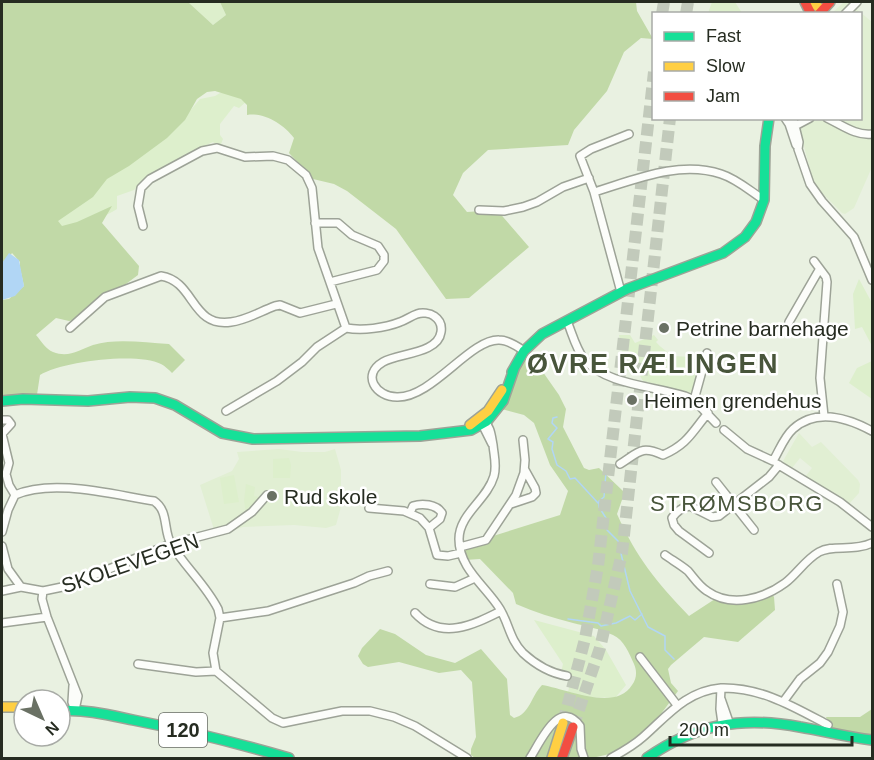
<svg xmlns="http://www.w3.org/2000/svg" width="874" height="760" font-family="Arial,sans-serif">
<rect width="100%" height="100%" fill="#e9f1e1"/>
<path fill="#e1efd3" d="M844 2H848L872 22V167L854 208 845 214 842 213 814 185 797 119 860 118V14L832 13Z
M799 433 812 447 821 442 858 480 860 484 859 493 849 504 805 477 812 468 800 458 792 468 784 463 783 461Z
M279 449 302 452H325L335 449 341 470V507L336 525 326 528 294 525 243 527 216 536 200 485 232 471 239 459 237 452Z"/>
<path fill="#ddefcc" d="M188 2H220L226 15 213 25Z
M712 2H735L742 13H708Z
M240 81 247 101 239 108 234 106 220 124V135L223 139 221 144 217 145 213 142 184 155 145 179 134 190 117 196V209C81 231 59 227 20 226L177 126 200 99 215 96Z
M859 279 872 303V346L862 327 855 329 853 294Z
M619 335H630L635 343 654 335 658 340 656 342C661 348 666 350 671 356L693 357 701 369 695 380 692 393 643 381 639 374 625 370Z
M872 361V399L849 383 857 368Z
M289 458 291 465 290 478H273V459Z
M234 475 239 502 224 504 220 478Z
M246 484 255 487 254 496 259 497 246 513 244 501Z
M534 620 594 636 606 650 626 685 615 698 567 696 571 680 560 677 563 664Z"/>
<path fill="#c1d9a7" d="M2 2H188L213 25 226 15 220 2H636L637 11 653 39 641 38 624 52 607 91 574 130 568 145 488 150 463 173 453 195 467 212 497 210 529 247 469 298 446 299 396 229 347 191 334 184 313 179 289 153 294 138C284 125 265 112 247 115V105L241 99 215 91 207 92 197 99 185 120 167 138 129 166 107 179 93 197 58 221 62 226 77 222 112 206 102 223 139 266 138 275 79 319 69 321 56 318 36 335C41 341 46 349 53 352 69 358 79 350 93 345 117 338 145 343 169 344L185 360 172 373C169 370 165 366 161 364 138 352 62 361 40 375L36 401 2 402V300L9 299 24 286 20 268V262L12 253 2 268Z
M528 355 538 365 559 395 566 409 563 427 584 468 589 470 599 468 623 491V497L617 514C637 559 656 581 689 616L715 599 728 601 771 592 774 597 775 610 738 642 704 637 671 665 668 669 671 683 678 691 655 722 635 740 614 753 592 758H475L471 755V749L476 737 472 682 461 670 439 673 399 662 368 667 363 664 358 656 362 648 380 629 395 634 426 655 455 663 481 649 507 679 510 715 514 718C530 714 531 696 542 685 567 689 616 712 632 685 637 678 637 671 634 664 629 653 624 640 613 635 600 629 586 626 573 623 553 618 535 612 516 604L513 593 480 559 465 560 461 546 560 515 568 491 550 465 534 423 524 415 494 407 521 361Z
M872 709V740C856 736 832 736 826 717H860Z"/>
<path fill="#b1d6f5" d="M9 253 19 260 24 286 15 296 2 300V263Z"/>
<g fill="none" stroke-linecap="round" stroke-linejoin="round">
<path stroke="#b1d6f5" stroke-width="1.5" d="M557 417 553 418 552 423 557 428 548 439 553 442 552 449 557 465 566 471 570 479 575 478 598 503
M606 472 604 497 599 501V507L606 518 607 530 618 541 630 591 648 627 665 636V650L674 659
M568 619 598 623 601 626 616 623 630 616 635 620 642 614"/>
<path stroke="#c2cabb" stroke-width="12" stroke-dasharray="12 6" stroke-linecap="butt" d="M662 14 664 2
M686 14 688 2
M563 723 585 639 598 566 654 72
M573 727 600 648 622 553 670 118"/>
<defs>
<path id="street" d="M845 14 857 2
M785 118 789 124 796 145
M793 118 799 142 798 149 810 184 822 201 854 237 872 280
M827 118C842 125 856 136 872 134
M791 125 795 126 810 118
M594 192C634 180 679 160 721 174 737 179 750 191 764 200
M479 210 504 211 523 207 537 202 563 187 589 178
M315 223H338L352 235 378 246 384 255V261L377 270 330 282
M143 226 138 206 141 188 150 179 202 151 217 148 245 157 273 156 288 160 306 175 312 188 318 248 346 328
M814 261 826 277 827 282 820 378 824 416
M621 292 594 192 580 156 591 149 629 134
M567 321C572 333 576 349 584 359 605 385 655 386 685 396L694 400 716 423
M789 322 819 270
M70 328 105 297 161 276C195 281 191 328 231 322 247 320 261 311 275 306L280 305 300 313 336 304
M694 400 707 353
M226 411 277 381 302 362 317 347 346 328C362 331 385 328 400 322 406 320 411 316 417 314 422 312 430 313 434 316 440 320 442 326 441 332 438 354 398 353 383 362 361 375 376 397 397 397 432 398 470 339 499 340 508 340 517 346 524 351
M2 420H8L11 424 2 434 9 463 6 474 9 485 15 495
M483 420C491 427 491 435 493 445 494 456 497 465 494 476 487 500 459 514 459 539 459 569 486 586 500 609 509 624 510 640 523 653 536 665 549 673 567 676
M481 422 492 444
M724 430 747 449 773 461C779 451 784 437 793 429 816 408 848 418 872 431
M620 464C639 452 641 445 663 455 688 444 692 432 708 413
M777 464 840 502 872 527
M716 482 754 530
M511 504 532 497 536 493 535 488 525 470
M369 508 404 511 420 518 429 528 437 555 448 556 461 553
M410 513 413 506C422 503 436 504 442 513L440 519 429 528
M2 532 8 510 15 495C53 478 114 495 154 501 169 511 163 530 171 544 185 567 206 585 218 609L220 618 213 653 216 671 272 718 283 723 342 711H370L394 717 415 726 467 758
M2 546 8 569 21 587
M460 547 486 540 516 495 524 473 525 460 523 440
M709 553 679 531 674 525 672 518C677 511 682 507 690 506L712 517 719 516 769 477 779 465
M665 555C672 560 681 565 688 571 694 578 699 586 707 591 731 608 763 599 785 583 797 574 805 560 819 552 833 544 853 552 872 543
M430 584 455 587 475 578
M2 591 21 587 43 591
M415 613C441 641 473 625 501 611
M220 618 268 611 354 583 369 576 388 571
M2 623 47 617
M640 657 677 705
M138 664 196 672 216 671
M73 686 72 702 75 710
M721 688C761 687 794 707 828 725
M721 699 729 722
M783 702 800 679 820 663 828 652 840 626 843 612 837 584
M75 710 78 696 47 617 42 599 43 591 67 586 171 544 228 529 252 512 267 495
M530 758C540 743 559 697 580 726L581 749 584 758
M611 758C622 752 633 746 643 737 667 716 686 691 721 688L720 709 722 723"/>
<path id="fast" d="M512 372 524 351 542 334 627 289 723 253 745 237 756 222 764 200 765 146 769 118
M2 401 23 399 88 401 130 397 155 398 175 405 222 433 253 439 420 436 471 430 487 421 503 401 514 369
M60 711C85 709 109 715 133 720 185 730 237 743 289 758
M647 758C695 724 742 716 800 727 824 731 847 737 872 740"/>
<path id="slow" d="M812 2 822 10
M470 425 488 411 502 390
M2 707H24
M552 758 563 723"/>
<path id="jam" d="M805 2 811 14
M819 14 830 2
M562 758 573 727"/>
</defs>
<use href="#street" stroke="#9da397" stroke-width="10"/>
<use href="#fast" stroke="#9da397" stroke-width="12"/>
<use href="#slow" stroke="#9da397" stroke-width="12"/>
<use href="#jam" stroke="#9da397" stroke-width="12"/>
<use href="#street" stroke="#fcfdfa" stroke-width="7"/>
<use href="#fast" stroke="#16e098" stroke-width="9"/>
<use href="#slow" stroke="#ffcf43" stroke-width="9"/>
<use href="#jam" stroke="#f24e42" stroke-width="9"/>
</g>
<g fill="#6a7164" stroke="#fff" stroke-width="2">
<circle cx="664" cy="328" r="6"/>
<circle cx="632" cy="400" r="6"/>
<circle cx="272" cy="496" r="6"/>
</g>
<g text-anchor="middle" dominant-baseline="central" stroke-width="5" stroke-linejoin="round" paint-order="stroke">
<rect fill="#fff" stroke="#676b64" stroke-width="1.5" x="159" y="713" width="48" height="34" rx="4.5"/>
<g font-size="20" font-weight="bold" fill="#262c21">
<text x="183" y="730">120</text>
</g>
<g font-size="21" fill="#262c21" stroke="#fff" text-anchor="start">
<text x="676" y="328">Petrine barnehage</text>
<text x="644" y="400">Heimen grendehus</text>
<text x="284" y="496">Rud skole</text>
</g>
<g font-size="21" fill="#262c21" stroke="#fff">
<text transform="translate(130 563) rotate(-19)">SKOLEVEGEN</text>
</g>
<g font-size="22" letter-spacing="1.5" fill="#48553b" stroke="#fff">
<text x="737" y="503">STRØMSBORG</text>
</g>
<g font-size="27" font-weight="bold" letter-spacing="1.5" fill="#48553b" stroke="#fff">
<text x="653" y="364">ØVRE RÆLINGEN</text>
</g>
</g>
<rect width="874" height="760" fill="none" stroke="#262c21" stroke-width="6"/>
<rect x="652" y="12" width="210" height="108" fill="#ffffff" stroke="#a8aba6" stroke-width="1.5"/>
<rect x="664" y="32" width="30" height="9" fill="#16e098" stroke="#a8aba6" stroke-width="1.5"/>
<text x="706" y="42" font-size="18" fill="#262c21">Fast</text>
<rect x="664" y="62" width="30" height="9" fill="#ffcf43" stroke="#a8aba6" stroke-width="1.5"/>
<text x="706" y="72" font-size="18" fill="#262c21">Slow</text>
<rect x="664" y="92" width="30" height="9" fill="#f24e42" stroke="#a8aba6" stroke-width="1.5"/>
<text x="706" y="102" font-size="18" fill="#262c21">Jam</text>
<g transform="translate(42 718) rotate(136)"><circle r="28" fill="#ffffff" stroke="#a8aba6" stroke-width="1.5"/>
<path d="M0-4.5L10 22L0 15L-10 22Z" fill="#6a7164"/>
<text y="-9" font-size="16" font-weight="bold" text-anchor="middle" fill="#262c21">N</text>
</g>
<path d="M670 736v9h182v-9" fill="none" stroke="#262c21" stroke-width="3"/>
<text x="679" y="736" font-size="18" fill="#262c21" stroke="#ffffff" stroke-width="4.5" paint-order="stroke">200 m</text>
</svg>
